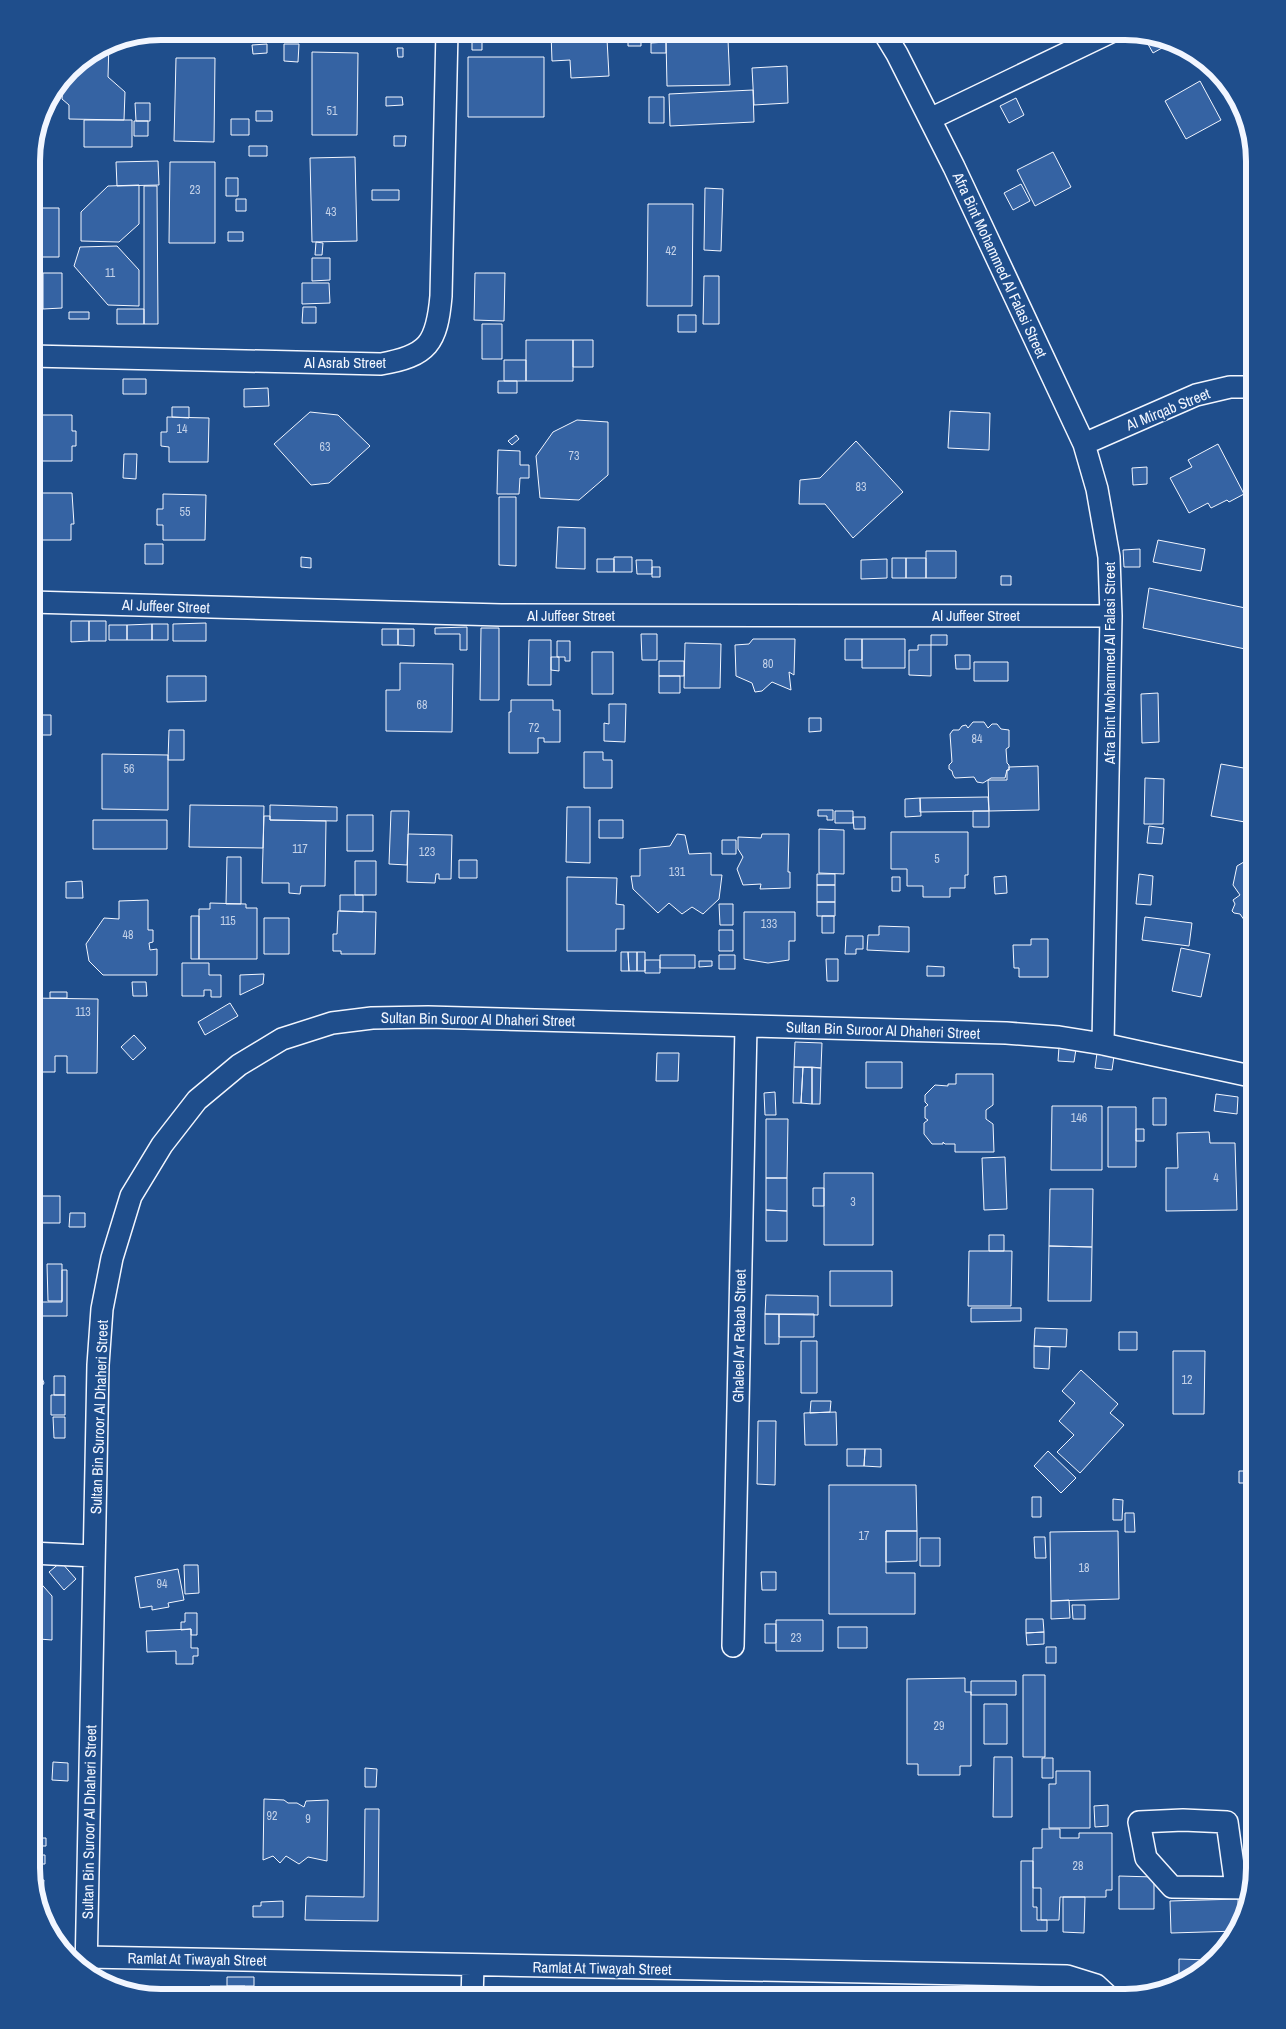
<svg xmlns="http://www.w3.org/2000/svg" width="1286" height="2029" font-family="'Archivo Narrow',sans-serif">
<rect width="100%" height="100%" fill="#1f4e8c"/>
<path fill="#3563a3" stroke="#f2f6ff" d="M177 31H233V33L177 34Z
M537 31H618V38L607 39 609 76 571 78 570 60 552 61 551 33 537 34Z
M628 31H641V46H628Z
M712 31H723V40H728L730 85 667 86 666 39 712 38Z
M1146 36 1168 43 1169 44 1153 53 1144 37Z
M472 37H482V50H472Z
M109 42 108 77 125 92 124 120 69 119V105L62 99 63 89 69 83V69Z
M666 42V53H651V43Z
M267 44V53L253 54 252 45Z
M284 44H299L298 62 284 61Z
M397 48H403V57H398Z
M312 52 358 53 357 135H312Z
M468 57H544V117H468Z
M176 58H215L214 142 174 141Z
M787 66 788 103 754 105 752 68Z
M1200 81 1221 120 1186 139 1165 101Z
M753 90 754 122 670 126 669 94Z
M386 97H402L403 105 386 106Z
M649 97H664V123H649Z
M1016 98 1024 115 1009 123 1000 106Z
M135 103H150V121H136Z
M256 111H272V121H256Z
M231 119H249V135H231Z
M84 120H132V147H84Z
M134 121H148V136H134Z
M394 136H406L405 146H394Z
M249 146H267V156H249Z
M33 148H37V172H32Z
M1053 152 1071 187 1035 206 1017 170Z
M355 157 357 241 312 242 310 158Z
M158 161 159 185 117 186 116 162Z
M170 162H215V243H169Z
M226 178H238V196H226Z
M1021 184 1030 201 1013 210 1004 193Z
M139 185V224L119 242 81 241V212L108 186Z
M144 186H157L158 324H144Z
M705 188 723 189 721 251 704 250Z
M372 190H399V200H372Z
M236 199H246V211H236Z
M648 204H693L692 306H647Z
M32 208H59V257H31Z
M228 232H243V241H228Z
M316 242 323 243 322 255H315Z
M117 246 139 270V306L108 305 74 266 80 247Z
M312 258H330V280L312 281Z
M43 273H62V308L43 309Z
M475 273H505L504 321 474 320Z
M704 276H719V324H703Z
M302 283H329L330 303 302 304Z
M31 296H38V309H31Z
M303 307H316V323H302Z
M117 309H144V324H117Z
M69 312H89V319H69Z
M678 315H696V332H678Z
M482 324H502V359H482Z
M526 340H573V381H526Z
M573 340H593V367H573Z
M504 360H526V381H504Z
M123 379H146V394H123Z
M498 381H517V393H498Z
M268 388 269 406 244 407V389Z
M172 407H189V418L172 417Z
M950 411 990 413 989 450 948 448Z
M310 412 338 415 370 446 329 483 311 485 274 444Z
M31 415H72V431H76V446H72V461H31Z
M167 417 209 418 208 462H169V447L161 446V432H167Z
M577 420 608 422V475L579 500 540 498 536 456 553 432Z
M516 435 519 439 512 445 508 441Z
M856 441 903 492 853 538 825 504H799L800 480 820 478Z
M1218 444 1244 494 1229 502 1227 500 1211 508 1208 503 1189 513 1170 478 1192 467 1188 460Z
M498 450 520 451V465H529V478H520L519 494H497Z
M124 454H137L136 479 123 478Z
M1147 467V484L1133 485 1132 468Z
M31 493H72L74 524H71V540H31Z
M163 494 206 495 205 540H163V525H157V509H163Z
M499 497H516V566L499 565Z
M558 527 585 528V569L556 568Z
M1158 540 1205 549 1201 571 1153 562Z
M145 544H163V564H145Z
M1140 549V567H1124L1123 550Z
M926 551H956V578H926Z
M301 557 311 558V568L301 567Z
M614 557H632V572H614Z
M892 558H906V578H892Z
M906 558H926V578H906Z
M597 559H614V572H597Z
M887 559V578L861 579V560Z
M636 560H652V574H637Z
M652 567H660V577H652Z
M1001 576H1011V585H1001Z
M1149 588 1255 610V651L1143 628Z
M71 621H89V641L71 642Z
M89 621H106V641H89Z
M206 623V641H173V624Z
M152 624H168V640H152Z
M152 624V640H127V625Z
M109 625H127V640H109Z
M467 627V650H460V634H435V628Z
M481 628H499V700H480Z
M382 629H398V645H382Z
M398 629H414V646L398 645Z
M641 634H657V660H642Z
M931 635H947V645H931Z
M753 639H795L794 675 789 672 791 690 772 682 762 691 755 692 752 683 736 676 735 645 749 644Z
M845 639H862V660H845Z
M862 639H905V668H862Z
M529 640H551V685H528Z
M557 641H570V661H565V657H557Z
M685 643 721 644 720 688H684Z
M918 645H931V676L909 675V650H918Z
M592 652H613V694H592Z
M955 655H970V669H956Z
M551 657H559V671L551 670Z
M659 661H684V676H659Z
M974 662H1008V681H974Z
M400 663 453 664 452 732 386 731V690H400Z
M167 676H206V701L167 702Z
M659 676H680V693H659Z
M1158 693 1159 742 1142 743 1141 694Z
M511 700H553V710H560V742H544V738H538V753H509V712H511Z
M609 704H626L625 742 604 741V723L609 724Z
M31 715H51V735H31Z
M809 718H821V731L809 732Z
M973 722H984L988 728 992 724H997L1001 729 1009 730V747L1006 749 1007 763 1009 765V770H1007L1005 778H991L983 783 977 782 974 777 955 778 953 775 952 771 949 769V765L952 762 950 734 953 730H959L962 726 966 725 968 728Z
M169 730H184V760H168Z
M584 752H603V760H612V788H584Z
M102 754 168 755V810L102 809Z
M1221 764 1255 770 1245 822 1211 816Z
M1038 766 1039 810 989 811 988 780H1007V770H1009V767Z
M1145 778 1164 779 1163 824H1144Z
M988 797 989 811 920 812V798Z
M920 798 921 816 905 817V799Z
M190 805 264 806 263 848 189 847Z
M270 805 337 807V821L270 820Z
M567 807H590V863L566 862Z
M818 810H833V820H827V816H818Z
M391 811H409L407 865 389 864Z
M835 811H853V823H835Z
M973 811H989V827H973Z
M347 815H373V851H347Z
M264 816H270V820L326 821 325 886H301L300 894 289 893V883H262Z
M853 817H865V829H854Z
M93 820H167V849H93Z
M599 820H623V838H599Z
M1149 826 1164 828 1162 844 1147 843Z
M819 829 844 830V874L819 873Z
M891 832H968V875H965V888H950V897H923V886H907V869H891Z
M408 834 452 835 451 879H439V874H436L435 883 407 882Z
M677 834 685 835 689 854 711 853V875H722L719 899 703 914 692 907 682 914 669 903 658 913 633 889 631 876H640V849L670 846Z
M762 834H789L788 872H790V888L760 889 761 884 743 885 737 869 743 857 738 849V837L761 838Z
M722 840H736V854H722Z
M1253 841 1255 842V919L1247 924 1240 914 1234 913 1232 911 1235 904 1233 900 1240 895 1233 885 1237 866 1249 859 1245 852 1250 849 1249 844Z
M227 857H241V904H226Z
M459 860H477V878H459Z
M355 861H376V895H355Z
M817 874H835V885H817Z
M1139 874 1153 876 1151 905 1136 904Z
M1006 876 1007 893 995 894 994 877Z
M567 877 617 878 616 904 624 905V929H616V951H567Z
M892 877H900V891H892Z
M82 881 83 898H66V882Z
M817 885H835V902H817Z
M340 895H363V912L340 911Z
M148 900V930H153V942L149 943 150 950 157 949V975H103L89 961 86 944 104 918 119 919V901Z
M817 902H835V916H817Z
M210 903 246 904V908H257V959H199V909H210Z
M719 904H733V925H720Z
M338 911 376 912 375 954H341V951H333V934H337Z
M744 912H795V941H789V960L768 963 744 959Z
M191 916H199V959H191Z
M822 916H834V933H822Z
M1145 917 1192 923 1189 946 1142 940Z
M264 918H289V954H264Z
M879 926 909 927V952L867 950 868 935H879Z
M719 930H733V951H719Z
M846 936H863V949H856V954H845Z
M1031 939H1048V977H1019V968H1014L1013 945H1031Z
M1181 948 1210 954 1201 997 1172 991Z
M621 952H628L629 971H621Z
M628 952H637V971H629Z
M637 952H645V971H637Z
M660 955H695V968H660Z
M719 955H735V969H719Z
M826 959H838V981H827Z
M645 960H660V973H645Z
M699 961H712V966L699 967Z
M182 963H209V975H221V997H211V990H204V996H182Z
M927 966 944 967V976H927Z
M264 974 263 984 240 995V975Z
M132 982H146L147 996H133Z
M50 992H67V998H50Z
M31 998 98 999 97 1073H67V1056H55V1072H31Z
M230 1003 238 1016 205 1035 198 1022Z
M134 1035 146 1048 133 1060 121 1047Z
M795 1042 822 1043 821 1068 794 1067Z
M1059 1047 1076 1049 1074 1062 1058 1061Z
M657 1053H679L678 1081H656Z
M1097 1053 1114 1056 1112 1070 1095 1068Z
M866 1062H902V1088H866Z
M794 1067H803L801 1103H793Z
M803 1067H812V1104L801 1103Z
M812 1067 821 1068 820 1104H812Z
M956 1074H993V1105L986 1110V1119L993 1124 994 1152H955V1144H945L943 1142V1144H932L924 1134V1123L928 1120 925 1118V1107L928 1105 925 1102V1095L935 1085 948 1086V1084H956Z
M775 1092 776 1115H765L764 1093Z
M1216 1094 1238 1097 1237 1114 1214 1111Z
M1153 1098H1166V1125H1153Z
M1052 1106H1102V1170H1051Z
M1108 1107H1136V1167H1108Z
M766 1119H788L787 1178H766Z
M1136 1129H1144V1141H1136Z
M1209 1132 1210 1143H1235L1237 1210 1166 1211V1168H1178L1177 1133Z
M1005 1157 1007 1209 984 1210 982 1158Z
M824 1173H873V1245H824Z
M766 1178H787V1211L766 1210Z
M813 1188H824V1206H813Z
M1050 1189H1093L1092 1247 1049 1246Z
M42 1196H60V1223H42Z
M1244 1205H1255V1216H1244Z
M31 1210H38L39 1234H31Z
M766 1210 787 1211V1241H766Z
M70 1213H85V1227H69Z
M989 1235H1004V1251H989Z
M1049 1246 1092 1247 1091 1301H1048Z
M969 1251H1012L1011 1306H968Z
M47 1264H62V1301H48Z
M62 1270H67V1316H31V1302H62Z
M830 1271H892V1306H830Z
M766 1295 818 1296V1315L765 1314Z
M971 1308H1021V1321L971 1322Z
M765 1314H779V1344H765Z
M779 1314H814V1337H779Z
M1035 1328 1067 1329 1066 1347 1034 1346Z
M1119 1332H1137V1350H1119Z
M801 1341H817V1393H801Z
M1034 1346 1050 1347 1049 1369 1034 1368Z
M1173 1351H1205L1204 1414H1173Z
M1081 1370 1118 1404 1110 1413 1124 1425 1080 1473 1057 1452 1074 1435 1059 1421 1075 1403 1062 1391Z
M34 1372 42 1378 44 1383 39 1391 34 1393 31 1392V1373Z
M54 1376H65V1395H54Z
M51 1395H65V1415H51Z
M811 1401H831L830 1412 810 1413Z
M836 1412 837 1445H805L804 1413Z
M53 1417H65V1438H54Z
M758 1421H776L775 1485 757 1484Z
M847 1449H865L864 1466H847Z
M865 1449H881V1467L864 1466Z
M1048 1451 1076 1478 1061 1493 1034 1466Z
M1239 1471H1255V1483H1239Z
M829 1485H916L917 1531H886V1573H915V1614H829Z
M1032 1497H1041V1517H1032Z
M1113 1499 1123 1500 1122 1520H1113Z
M1125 1513H1134L1135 1532H1125Z
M886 1531H917V1561L886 1562Z
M1118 1531 1119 1599 1051 1601 1050 1532Z
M1034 1537H1045L1046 1558H1035Z
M920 1538H940V1566H920Z
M61 1562 76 1579 64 1590 49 1572Z
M184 1565H198L199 1593 185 1594Z
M178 1569 184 1600 168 1603 169 1607 152 1610V1606L140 1608 135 1577Z
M761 1572H776V1590H762Z
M31 1578H36L52 1596V1640L39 1639V1606L34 1597H31Z
M1069 1600 1070 1618 1051 1619V1601Z
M1072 1605H1085V1619H1073Z
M185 1613H197V1635H191V1629L181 1630V1622H185Z
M1026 1619H1043L1044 1632 1026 1633Z
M776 1620H823V1651H776Z
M765 1624H776V1643H765Z
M838 1627H867V1648H838Z
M191 1629V1648H198V1656H193V1664H176V1651L147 1652 146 1631Z
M1044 1632V1644L1027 1645 1026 1633Z
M1046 1647H1056V1663H1046Z
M1023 1675H1045V1757H1023Z
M965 1678V1692H971V1766H960V1775H918V1764H907V1679Z
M971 1681H1016V1695H971Z
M984 1704H1007V1744H984Z
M31 1753H35V1773H31Z
M994 1757H1012V1817H993Z
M1042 1758H1053V1778H1042Z
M53 1762 68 1763V1781L52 1780Z
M365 1768 377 1769 376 1787H365Z
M1056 1771H1090V1828H1049V1784H1056Z
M1249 1786H1255V1855H1250Z
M264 1799 284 1800 288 1803H297L304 1807 306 1801 328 1800 327 1861 308 1857 299 1864 286 1856 280 1863 273 1856 263 1860Z
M1108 1805V1826L1095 1827 1094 1806Z
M365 1809H379L378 1921 305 1920 306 1896 364 1897Z
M1042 1829H1060V1838H1079V1833H1112V1890H1106V1897H1060L1059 1920H1041V1888H1033V1848H1042Z
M40 1838H46V1846H40Z
M34 1855H45V1864H34Z
M1021 1861H1033V1907H1037V1920H1047V1931H1021Z
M1119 1876 1154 1877V1909H1119Z
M34 1880H44L43 1894H37Z
M1063 1897H1085L1084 1933 1063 1932Z
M1238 1899V1931L1171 1933 1170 1901Z
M283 1901V1917H253V1906H261V1902Z
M1179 1959 1209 1960 1183 1984 1179 1985Z
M227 1977H254V1986H227Z
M210 1986H245L246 1998H210Z"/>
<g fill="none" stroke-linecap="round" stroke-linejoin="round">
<defs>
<path id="minor" d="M883 31 897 54 954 167 1084 444 1097 489 1109 557 1111 616 1103 1044
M930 119 1111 32
M31 356 381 364C428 356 437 343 441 296L447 31
M1084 444 1196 395 1230 387H1255
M31 602 501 615 1111 616
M31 1553 94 1556
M733 1646 746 1026
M1236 1887 1227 1822 1183 1820 1139 1822 1146 1858 1172 1887 1250 1888
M87 1957 1067 1976 1096 1985 1110 1998
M86 1973 98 1365 102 1309 112 1258 131 1196 162 1145 197 1100 239 1065 282 1039 332 1023 372 1018 428 1017 1006 1033 1059 1037 1103 1044 1255 1077
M472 1998 473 1966"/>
</defs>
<use href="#minor" stroke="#f2f6ff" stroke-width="24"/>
<use href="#minor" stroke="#1f4e8c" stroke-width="21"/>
</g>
<g text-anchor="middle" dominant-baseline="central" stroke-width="4" stroke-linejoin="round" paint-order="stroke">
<g font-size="12" fill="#c3d1e8">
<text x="332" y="111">51</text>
<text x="195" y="190">23</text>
<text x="331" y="212">43</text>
<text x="671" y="251">42</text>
<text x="110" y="273">11</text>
<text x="182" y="429">14</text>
<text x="325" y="447">63</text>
<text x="574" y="456">73</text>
<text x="861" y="487">83</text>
<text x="185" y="512">55</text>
<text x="768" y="664">80</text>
<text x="422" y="705">68</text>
<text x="534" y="728">72</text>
<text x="977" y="739">84</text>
<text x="129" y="769">56</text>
<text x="300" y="849">117</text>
<text x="427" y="852">123</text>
<text x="937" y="859">5</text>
<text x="677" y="872">131</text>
<text x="228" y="921">115</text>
<text x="769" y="924">133</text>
<text x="128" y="935">48</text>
<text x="83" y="1012">113</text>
<text x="1079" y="1118">146</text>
<text x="1216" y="1178">4</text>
<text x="853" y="1202">3</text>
<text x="1187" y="1380">12</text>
<text x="864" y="1536">17</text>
<text x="1084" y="1568">18</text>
<text x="162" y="1584">94</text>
<text x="796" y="1638">23</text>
<text x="939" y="1726">29</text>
<text x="272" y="1816">92</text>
<text x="308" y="1819">9</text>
<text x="1078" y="1866">28</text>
</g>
<g font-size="15" fill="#f2f6ff" stroke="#1f4e8c">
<text transform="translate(1000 265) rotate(65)">Afra Bint Mohammed Al Falasi Street</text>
<text x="345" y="362">Al Asrab Street</text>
<text transform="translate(1168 409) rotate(-22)">Al Mirqab Street</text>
<text transform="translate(166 606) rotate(2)">Al Juffeer Street</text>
<text x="571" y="615">Al Juffeer Street</text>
<text x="976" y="615">Al Juffeer Street</text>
<text transform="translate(1109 663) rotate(-90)">Afra Bint Mohammed Al Falasi Street</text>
<text transform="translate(478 1019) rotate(1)">Sultan Bin Suroor Al Dhaheri Street</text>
<text transform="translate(883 1030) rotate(2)">Sultan Bin Suroor Al Dhaheri Street</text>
<text transform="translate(739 1336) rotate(-89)">Ghaleel Ar Rabab Street</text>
<text transform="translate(99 1417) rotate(-88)">Sultan Bin Suroor Al Dhaheri Street</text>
<text transform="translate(89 1822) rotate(-89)">Sultan Bin Suroor Al Dhaheri Street</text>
<text transform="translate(197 1959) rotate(1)">Ramlat At Tiwayah Street</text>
<text transform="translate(602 1968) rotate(1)">Ramlat At Tiwayah Street</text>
</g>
</g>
<path d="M0 0H1286V2029H0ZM161 40H1125A121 121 0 0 1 1246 161V1868A121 121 0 0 1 1125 1989H161A121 121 0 0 1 40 1868V161A121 121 0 0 1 161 40Z" fill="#1f4e8c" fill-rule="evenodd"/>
<path fill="none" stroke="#f2f6ff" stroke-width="6" d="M161 40H1125A121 121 0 0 1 1246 161V1868A121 121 0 0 1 1125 1989H161A121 121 0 0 1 40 1868V161A121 121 0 0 1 161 40Z"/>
</svg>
